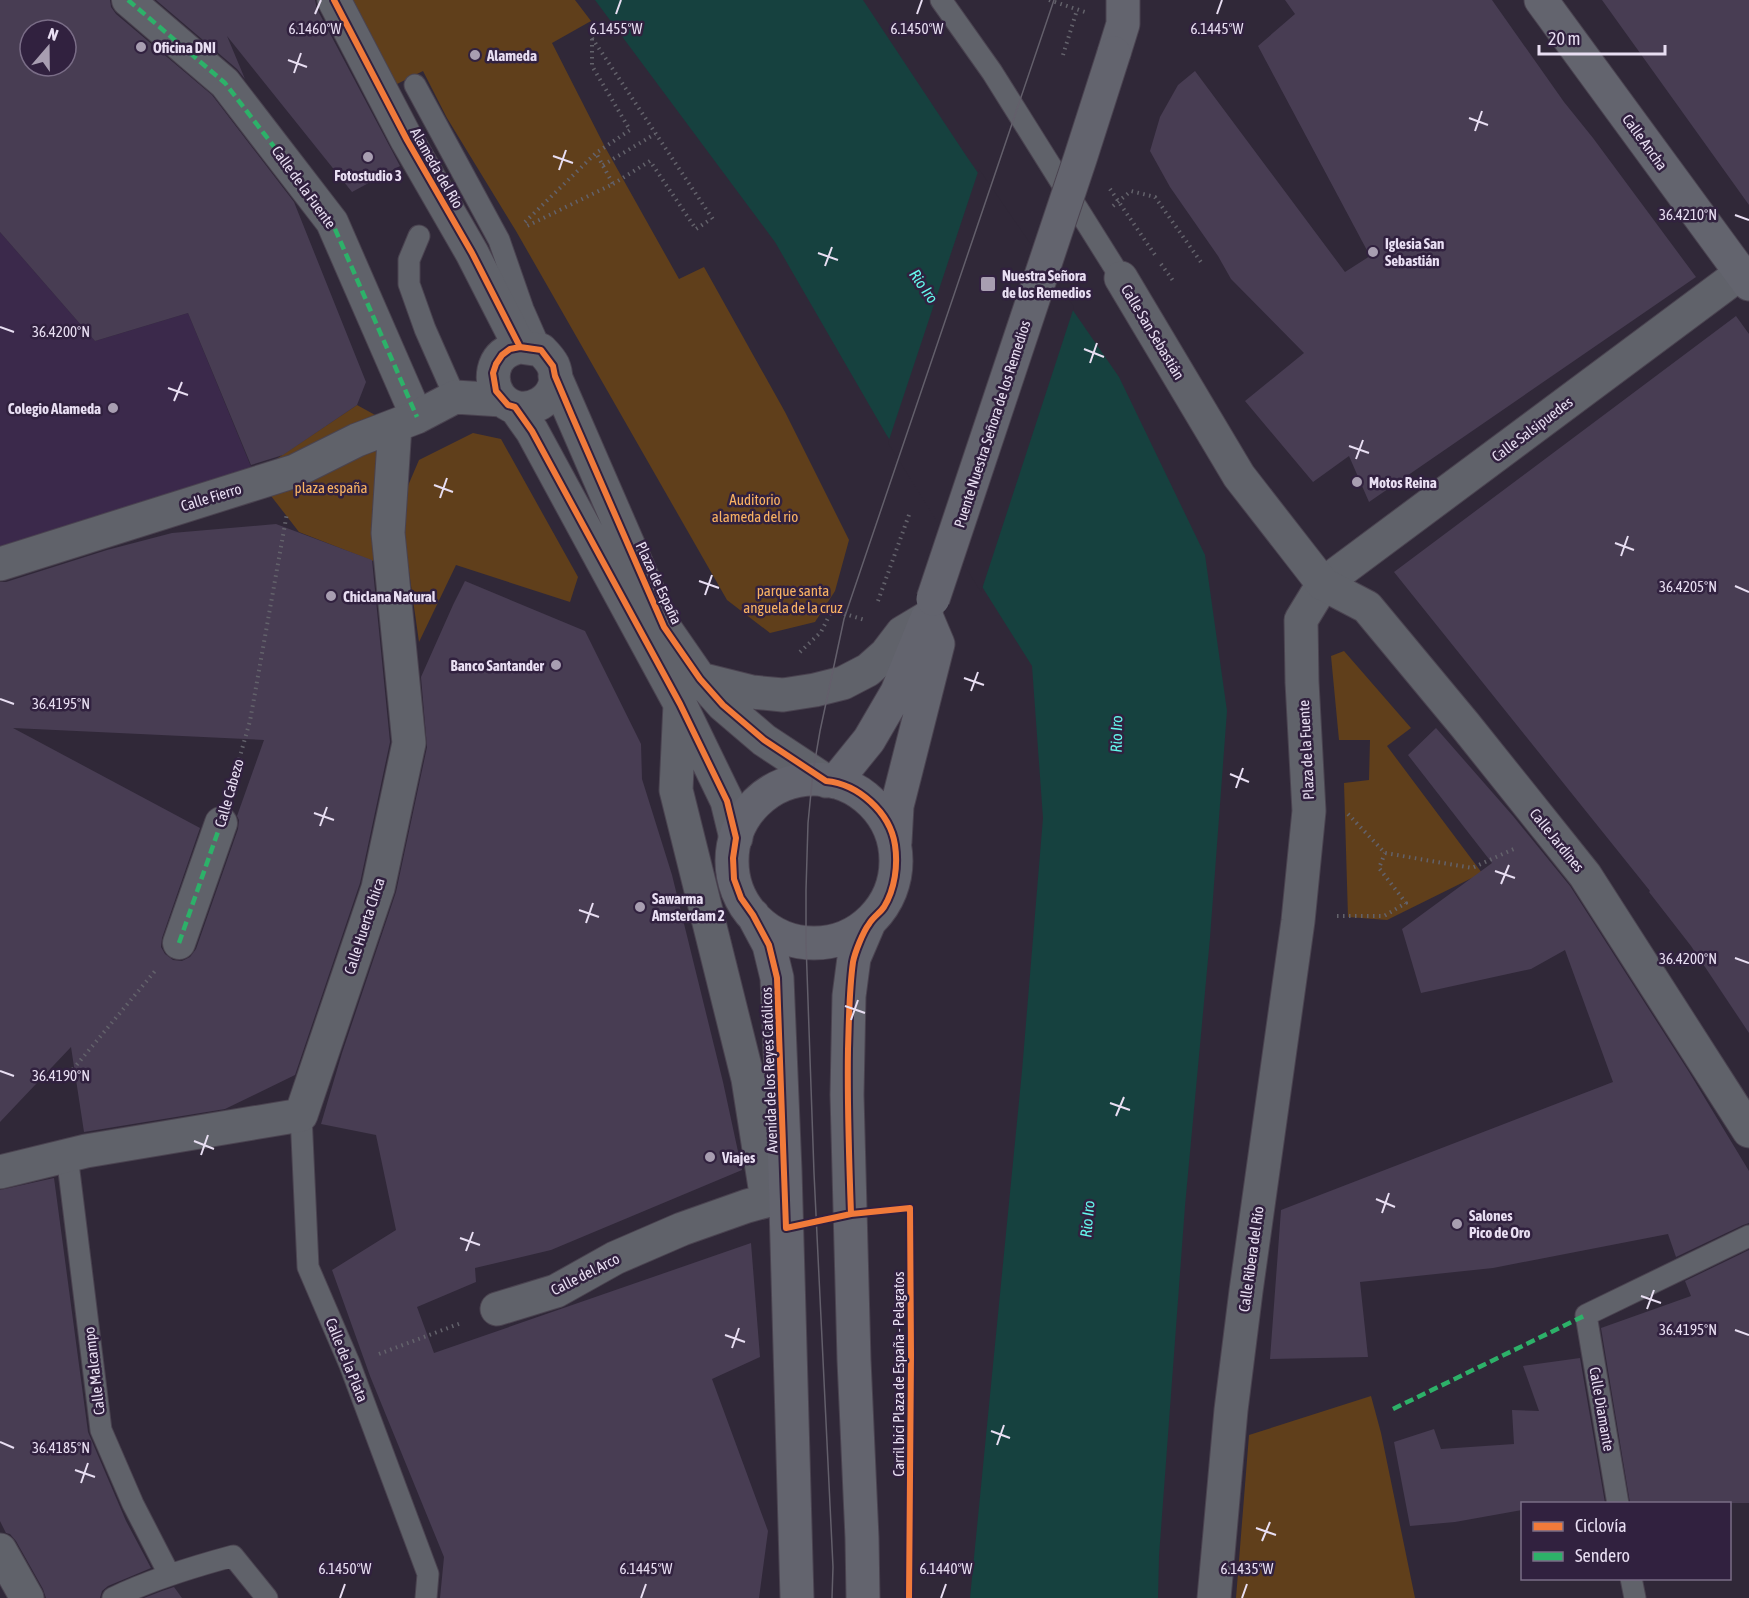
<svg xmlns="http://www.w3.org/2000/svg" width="1749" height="1598" font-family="'Asap Condensed',sans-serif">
<rect width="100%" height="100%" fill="#302838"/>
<path fill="#3b294b" d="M0 232 95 341 188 313 254 474 0 548Z"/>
<path fill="#603f1b" d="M345 0H575L591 21 552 43 605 147 679 279 704 267 785 412 849 540 835 591 815 622 770 633 727 600 516 231 447 118 423 71 391 87Z
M357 405 395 426 373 561 299 532 254 474Z
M473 433 501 439 578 577 570 602 456 565 419 642 403 529 407 488 419 460Z
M1344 651 1411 728 1387 746 1482 873 1387 920 1348 917 1344 783 1369 780 1370 740H1339L1331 656Z
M1371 1396 1381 1433 1415 1598H1236L1249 1435Z"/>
<path fill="#16413f" d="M595 0H863L967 157 1119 377 1205 555 1227 711 1210 938 1185 1206 1159 1556 1158 1598H970L1022 1071 1043 818 1032 666 886 434 775 242Z"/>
<path fill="#302838" d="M979 169 1074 307 981 592 888 443Z"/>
<path fill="#483d53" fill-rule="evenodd" d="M0 0H110L111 7 116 14 212 95 294 202 366 382 357 405 283 455 251 465 188 313 95 341 0 232ZM30 30H66V66H30Z
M156 0H315L317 9 400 166 352 192 227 36 245 79 237 69Z
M1285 0H1492L1564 102 1593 138 1696 277 1369 502 1349 456 1313 482 1245 401 1304 353 1231 279 1218 256 1170 187 1150 151 1160 117 1178 85 1195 71 1345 272 1370 256 1258 46 1295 14Z
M1602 0H1749V205Z
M1736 316 1749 334V1033L1691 946 1649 892 1650 891 1394 572Z
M276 524 372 560 390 742 360 883 295 1075 225 1109 84 1132 71 1047 0 1122V582H6L107 550 172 533ZM13 728 264 740 237 816 239 820 238 829 196 949 190 957 182 961 173 960 165 954 161 947 162 938 200 828Z
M465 581 585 631 641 744 642 779 672 875 723 1082 742 1170 551 1250 475 1268 476 1282 417 1307 434 1353 751 1243 760 1357 712 1379 768 1531 759 1598H440L444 1557 370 1376 332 1270 396 1230 376 1135 321 1124 342 1053 396 892 427 747 421 677 453 605Z
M1436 728 1513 816 1570 886 1689 1072 1749 1171V1223L1743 1225 1676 1257 1668 1234 1493 1268 1360 1282 1368 1357 1270 1359 1281 1210 1613 1082 1565 950 1531 969 1421 993 1402 929 1492 863 1408 755Z
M54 1178 88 1432 126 1521 151 1568 108 1586 102 1591 100 1598H46L43 1589 16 1541 10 1534 6 1533 0 1521V1190Z
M1749 1250V1503H1630L1601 1328 1691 1296 1685 1281Z
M1580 1358 1605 1503H1522V1510L1455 1522 1410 1526 1394 1442 1434 1429 1441 1449 1514 1444 1512 1410 1539 1411 1523 1366Z
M174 1587 182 1598H144L162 1591Z"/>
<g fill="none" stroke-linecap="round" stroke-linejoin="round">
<defs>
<path id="service" d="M941 0 992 72 1121 278
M415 85 499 240 523 309 541 350
M419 236 409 260V284L425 329 455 397
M301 1115 308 1267 350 1365 428 1574 426 1598
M67 1155 101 1430 133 1504 169 1574
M1618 1504 1586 1315 1749 1236
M1631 1578 1635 1598
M113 1598C152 1579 192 1567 233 1556L267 1598"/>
<path id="pedestrian" d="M128 0 225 83 332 222 417 417
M179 943 221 823"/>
<path id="minor" d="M334 0 407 140 472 253 520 347
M520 347 541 350C545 354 550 359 553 365 567 398 522 424 500 397 494 389 492 380 494 370 497 356 507 350 520 347Z
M555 376 664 627 700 679 723 705 764 740 826 781
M515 407 532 431 680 704 727 801 736 838
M0 564 295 471 357 440 417 417 455 397 502 400
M700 679 752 692 783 695 815 690 843 683 868 670 886 654 902 633 927 618
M680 704 676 790 748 1079 767 1200
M0 1172 86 1151 301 1115 378 888 409 743 388 533 395 426
M497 1309 556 1291 615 1258 682 1229 747 1206 785 1196
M0 1550 27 1598
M1214 1598 1231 1410 1246 1291 1298 921 1309 811 1302 682 1301 620 1323 584 1741 273"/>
<path id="tertiary" d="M1121 278 1239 476 1323 584 1367 607 1465 725 1585 875 1749 1131"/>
<path id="secondary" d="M1541 0 1749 284
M1114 53 1123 24V0
M732 861a82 82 0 1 1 164 0a82 82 0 1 1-164 0Z
M835 782 869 740 897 692 925 623
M895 842 897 806 938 644 927 618
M753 915 769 945 777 978 785 1170 797 1598
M863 1598 862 1538 854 1360 847 1095 849 996 854 958 869 923"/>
</defs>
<use href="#service" stroke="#4a4350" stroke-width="23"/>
<use href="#pedestrian" stroke="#4a4350" stroke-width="34"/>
<use href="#minor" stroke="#4a4350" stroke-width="35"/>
<use href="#tertiary" stroke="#4a4350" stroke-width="35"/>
<use href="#secondary" stroke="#4a4350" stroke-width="35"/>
<path stroke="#63626b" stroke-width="4" stroke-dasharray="1.5 4.5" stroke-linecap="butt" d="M1049 0 1085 12
M592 38 714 221
M592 39V66L630 130 596 153
M1063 55 1077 10
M603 165 655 134
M613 184 650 161 696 229 711 219
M1110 189 1155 255
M1113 206 1131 191 1155 197 1203 265
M525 222 596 153 613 184 527 226
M1161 264 1174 282
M878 601 910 512
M800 652 821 632 832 610 865 620
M231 788 250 721 287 513
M1348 814 1385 853 1472 868 1516 848
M1337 916H1384L1406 903 1379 868 1385 853
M69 1074 155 971
M379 1354 461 1323"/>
<use href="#service" stroke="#60626a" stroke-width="21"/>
<use href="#pedestrian" stroke="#60626a" stroke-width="32"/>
<use href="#minor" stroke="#60626a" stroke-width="33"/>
<use href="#tertiary" stroke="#60626a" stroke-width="33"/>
<use href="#secondary" stroke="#63646e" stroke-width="33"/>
<path stroke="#635f6b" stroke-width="1.5" d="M832 1598 833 1567 814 1173 806 943V890L808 823 813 772 820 731 844 619 1054 0"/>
<defs>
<path id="secondary-bridge" d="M933 599 1080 159 1114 53"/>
</defs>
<use href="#secondary-bridge" stroke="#4a4350" stroke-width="35" stroke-linecap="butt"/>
<use href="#secondary-bridge" stroke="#63646e" stroke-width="33"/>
<path stroke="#2db169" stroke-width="4.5" stroke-dasharray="9 4.5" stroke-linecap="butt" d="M128 0 225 83 332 222 417 417
M179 943 221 823
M1393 1409 1586 1315"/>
<defs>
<path id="cycleway" d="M334 0 407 140 472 253 520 347
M851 1214C849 1159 847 1104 848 1049 849 1019 849 991 853 962 855 952 863 932 869 924 873 917 880 913 884 907 895 889 898 865 895 845 890 812 858 784 826 781L764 740 723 705 700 679 664 627 572 416 555 376 553 366 541 350 520 347 510 349 502 355 496 364 493 373 496 391 508 405 515 407 532 431 680 704 727 801 736 838 733 858 734 879 741 898 753 915 769 945 777 978 786 1228 851 1214 910 1208 911 1355 909 1598"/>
</defs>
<use href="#cycleway" stroke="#31213f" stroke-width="10"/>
<use href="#cycleway" stroke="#f17a3a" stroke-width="6"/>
</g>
<path fill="none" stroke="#e8def2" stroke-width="2" d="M315 14 321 0M616 14 621 0M917 14 922 0M1217 14 1222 0M288 60 307 67M294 73 301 53M1469 118 1488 125M1475 131 1482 111M553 156 573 163M559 170 566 150M1735 215 1749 220M818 253 838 260M825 266 832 247M0 327 14 332M1084 349 1104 357M1090 363 1097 343M168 388 188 395M174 401 182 382M1349 446 1369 453M1356 459 1363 440M434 485 453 492M440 498 447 478M1615 543 1634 550M1621 556 1628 536M699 581 719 588M1735 586 1749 592M705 595 712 575M964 678 984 685M971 691 978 672M0 699 14 704M1230 774 1249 782M1236 788 1243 768M314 813 334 820M320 826 327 807M1495 871 1515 878M1501 884 1509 865M579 910 599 917M586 923 593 903M1735 958 1749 963M845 1006 865 1013M851 1020 858 1000M0 1071 14 1076M1110 1103 1130 1110M1116 1116 1124 1097M194 1141 214 1149M201 1155 208 1135M1376 1199 1395 1207M1382 1213 1389 1193M460 1238 480 1245M466 1251 473 1232M1641 1296 1661 1303M1647 1309 1654 1290M1735 1330 1749 1335M725 1335 745 1342M732 1348 739 1328M991 1431 1010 1438M0 1442 14 1448M997 1445 1004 1425M75 1470 95 1477M81 1483 88 1463M1256 1528 1276 1535M1262 1541 1270 1522M340 1598 345 1584M641 1598 646 1584M941 1598 946 1584M1242 1598 1247 1584"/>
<g fill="#a89eb1" stroke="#31213f" stroke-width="2">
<circle cx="141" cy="47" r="6"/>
<circle cx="475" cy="55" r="6"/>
<circle cx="368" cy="157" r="6"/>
<circle cx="1373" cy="252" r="6"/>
<rect x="980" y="276" width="16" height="16" rx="3"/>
<circle cx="113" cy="408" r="6"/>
<circle cx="1357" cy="482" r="6"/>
<circle cx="331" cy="596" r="6"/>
<circle cx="556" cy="665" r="6"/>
<circle cx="640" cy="907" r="6"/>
<circle cx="710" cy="1157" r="6"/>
<circle cx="1457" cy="1224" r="6"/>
</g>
<g text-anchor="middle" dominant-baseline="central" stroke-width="5" stroke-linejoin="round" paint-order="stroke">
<g font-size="15" font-weight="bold" fill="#e8def2" stroke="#31213f" text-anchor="start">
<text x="153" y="47">Oficina DNI</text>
<text x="487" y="55">Alameda</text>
<text x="368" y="175" text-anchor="middle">Fotostudio 3</text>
<text x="1385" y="243">Iglesia San<tspan x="1385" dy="17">Sebastián</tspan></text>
<text x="1002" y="275">Nuestra Señora<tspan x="1002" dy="17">de los Remedios</tspan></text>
<text x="101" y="408" text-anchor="end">Colegio Alameda</text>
<text x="1369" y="482">Motos Reina</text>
<text x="343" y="596">Chiclana Natural</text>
<text x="544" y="665" text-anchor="end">Banco Santander</text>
<text x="652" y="898">Sawarma<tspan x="652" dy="17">Amsterdam 2</tspan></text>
<text x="722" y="1157">Viajes</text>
<text x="1469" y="1215">Salones<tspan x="1469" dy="17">Pico de Oro</tspan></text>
</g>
<g font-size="15" fill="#e8def2" stroke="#31213f">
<text transform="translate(1645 142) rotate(54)">Calle Ancha</text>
<text transform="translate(437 168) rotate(60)">Alameda del Río</text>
<text transform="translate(304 187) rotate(54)">Calle de la Fuente</text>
<text transform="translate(1153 332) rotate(59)">Calle San Sebastián</text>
<text transform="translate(992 424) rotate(-72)">Puente Nuestra Señora de los Remedios</text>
<text transform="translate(1532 429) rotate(-37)">Calle Salsipuedes</text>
<text transform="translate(211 497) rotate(-17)">Calle Fierro</text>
<text transform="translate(659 583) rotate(65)">Plaza de España</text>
<text transform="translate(1306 750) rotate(-93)">Plaza de la Fuente</text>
<text transform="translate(229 793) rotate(-74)">Calle Cabezo</text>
<text transform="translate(1557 840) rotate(51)">Calle Jardines</text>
<text transform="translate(364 926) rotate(-72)">Calle Huerta Chica</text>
<text transform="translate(769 1070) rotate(-92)">Avenida de los Reyes Católicos</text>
<text transform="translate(1251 1259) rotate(-82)">Calle Ribera del Río</text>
<text transform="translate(585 1274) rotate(-27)">Calle del Arco</text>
<text transform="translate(347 1360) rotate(68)">Calle de la Plata</text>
<text transform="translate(94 1371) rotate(-97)">Calle Malcampo</text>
<text transform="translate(898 1374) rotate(-90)">Carril bici Plaza de España - Pelagatos</text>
<text transform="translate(1602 1409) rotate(80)">Calle Diamante</text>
</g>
<g font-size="15" fill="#fab363" stroke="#31213f">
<text x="331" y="487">plaza españa</text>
<text x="755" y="499">Auditorio<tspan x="755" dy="17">alameda del rio</tspan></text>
<text x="793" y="590">parque santa<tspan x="793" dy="17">anguela de la cruz</tspan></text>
</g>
<g font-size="16" font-style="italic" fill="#64f8ec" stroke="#31213f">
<text transform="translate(924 286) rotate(55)">Rio Iro</text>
<text transform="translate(1116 734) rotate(-89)">Rio Iro</text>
<text transform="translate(1087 1219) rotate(-85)">Rio Iro</text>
</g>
</g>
<g font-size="15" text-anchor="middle" fill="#e8def2" stroke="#31213f" stroke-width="5" stroke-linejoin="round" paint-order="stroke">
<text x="315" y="34">6.1460°W</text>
<text x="616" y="34">6.1455°W</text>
<text x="917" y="34">6.1450°W</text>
<text x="1217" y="34">6.1445°W</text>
<text x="1688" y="220">36.4210°N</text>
<text x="61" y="337">36.4200°N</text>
<text x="1688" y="592">36.4205°N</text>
<text x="61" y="709">36.4195°N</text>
<text x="1688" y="964">36.4200°N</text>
<text x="61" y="1081">36.4190°N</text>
<text x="1688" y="1335">36.4195°N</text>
<text x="61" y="1453">36.4185°N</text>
<text x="345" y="1574">6.1450°W</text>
<text x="646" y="1574">6.1445°W</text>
<text x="946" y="1574">6.1440°W</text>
<text x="1247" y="1574">6.1435°W</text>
</g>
<rect x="1521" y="1502" width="210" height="78" fill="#31213f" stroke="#7a6d87" stroke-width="1.5"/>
<rect x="1533" y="1522" width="30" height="9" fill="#f17a3a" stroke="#7a6d87" stroke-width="1.5"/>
<text x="1575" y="1532" font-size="18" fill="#e8def2">Ciclovía</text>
<rect x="1533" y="1552" width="30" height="9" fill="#2db169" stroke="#7a6d87" stroke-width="1.5"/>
<text x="1575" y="1562" font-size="18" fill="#e8def2">Sendero</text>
<g transform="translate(48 48) rotate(20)"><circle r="28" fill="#31213f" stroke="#7a6d87" stroke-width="1.5"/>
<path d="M0-4.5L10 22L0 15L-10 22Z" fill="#a89eb1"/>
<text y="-9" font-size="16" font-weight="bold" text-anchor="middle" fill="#e8def2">N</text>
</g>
<path d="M1539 45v9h126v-9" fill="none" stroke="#e8def2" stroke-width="3"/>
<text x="1548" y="45" font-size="18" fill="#e8def2" stroke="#31213f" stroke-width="4.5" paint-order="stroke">20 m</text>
</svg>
